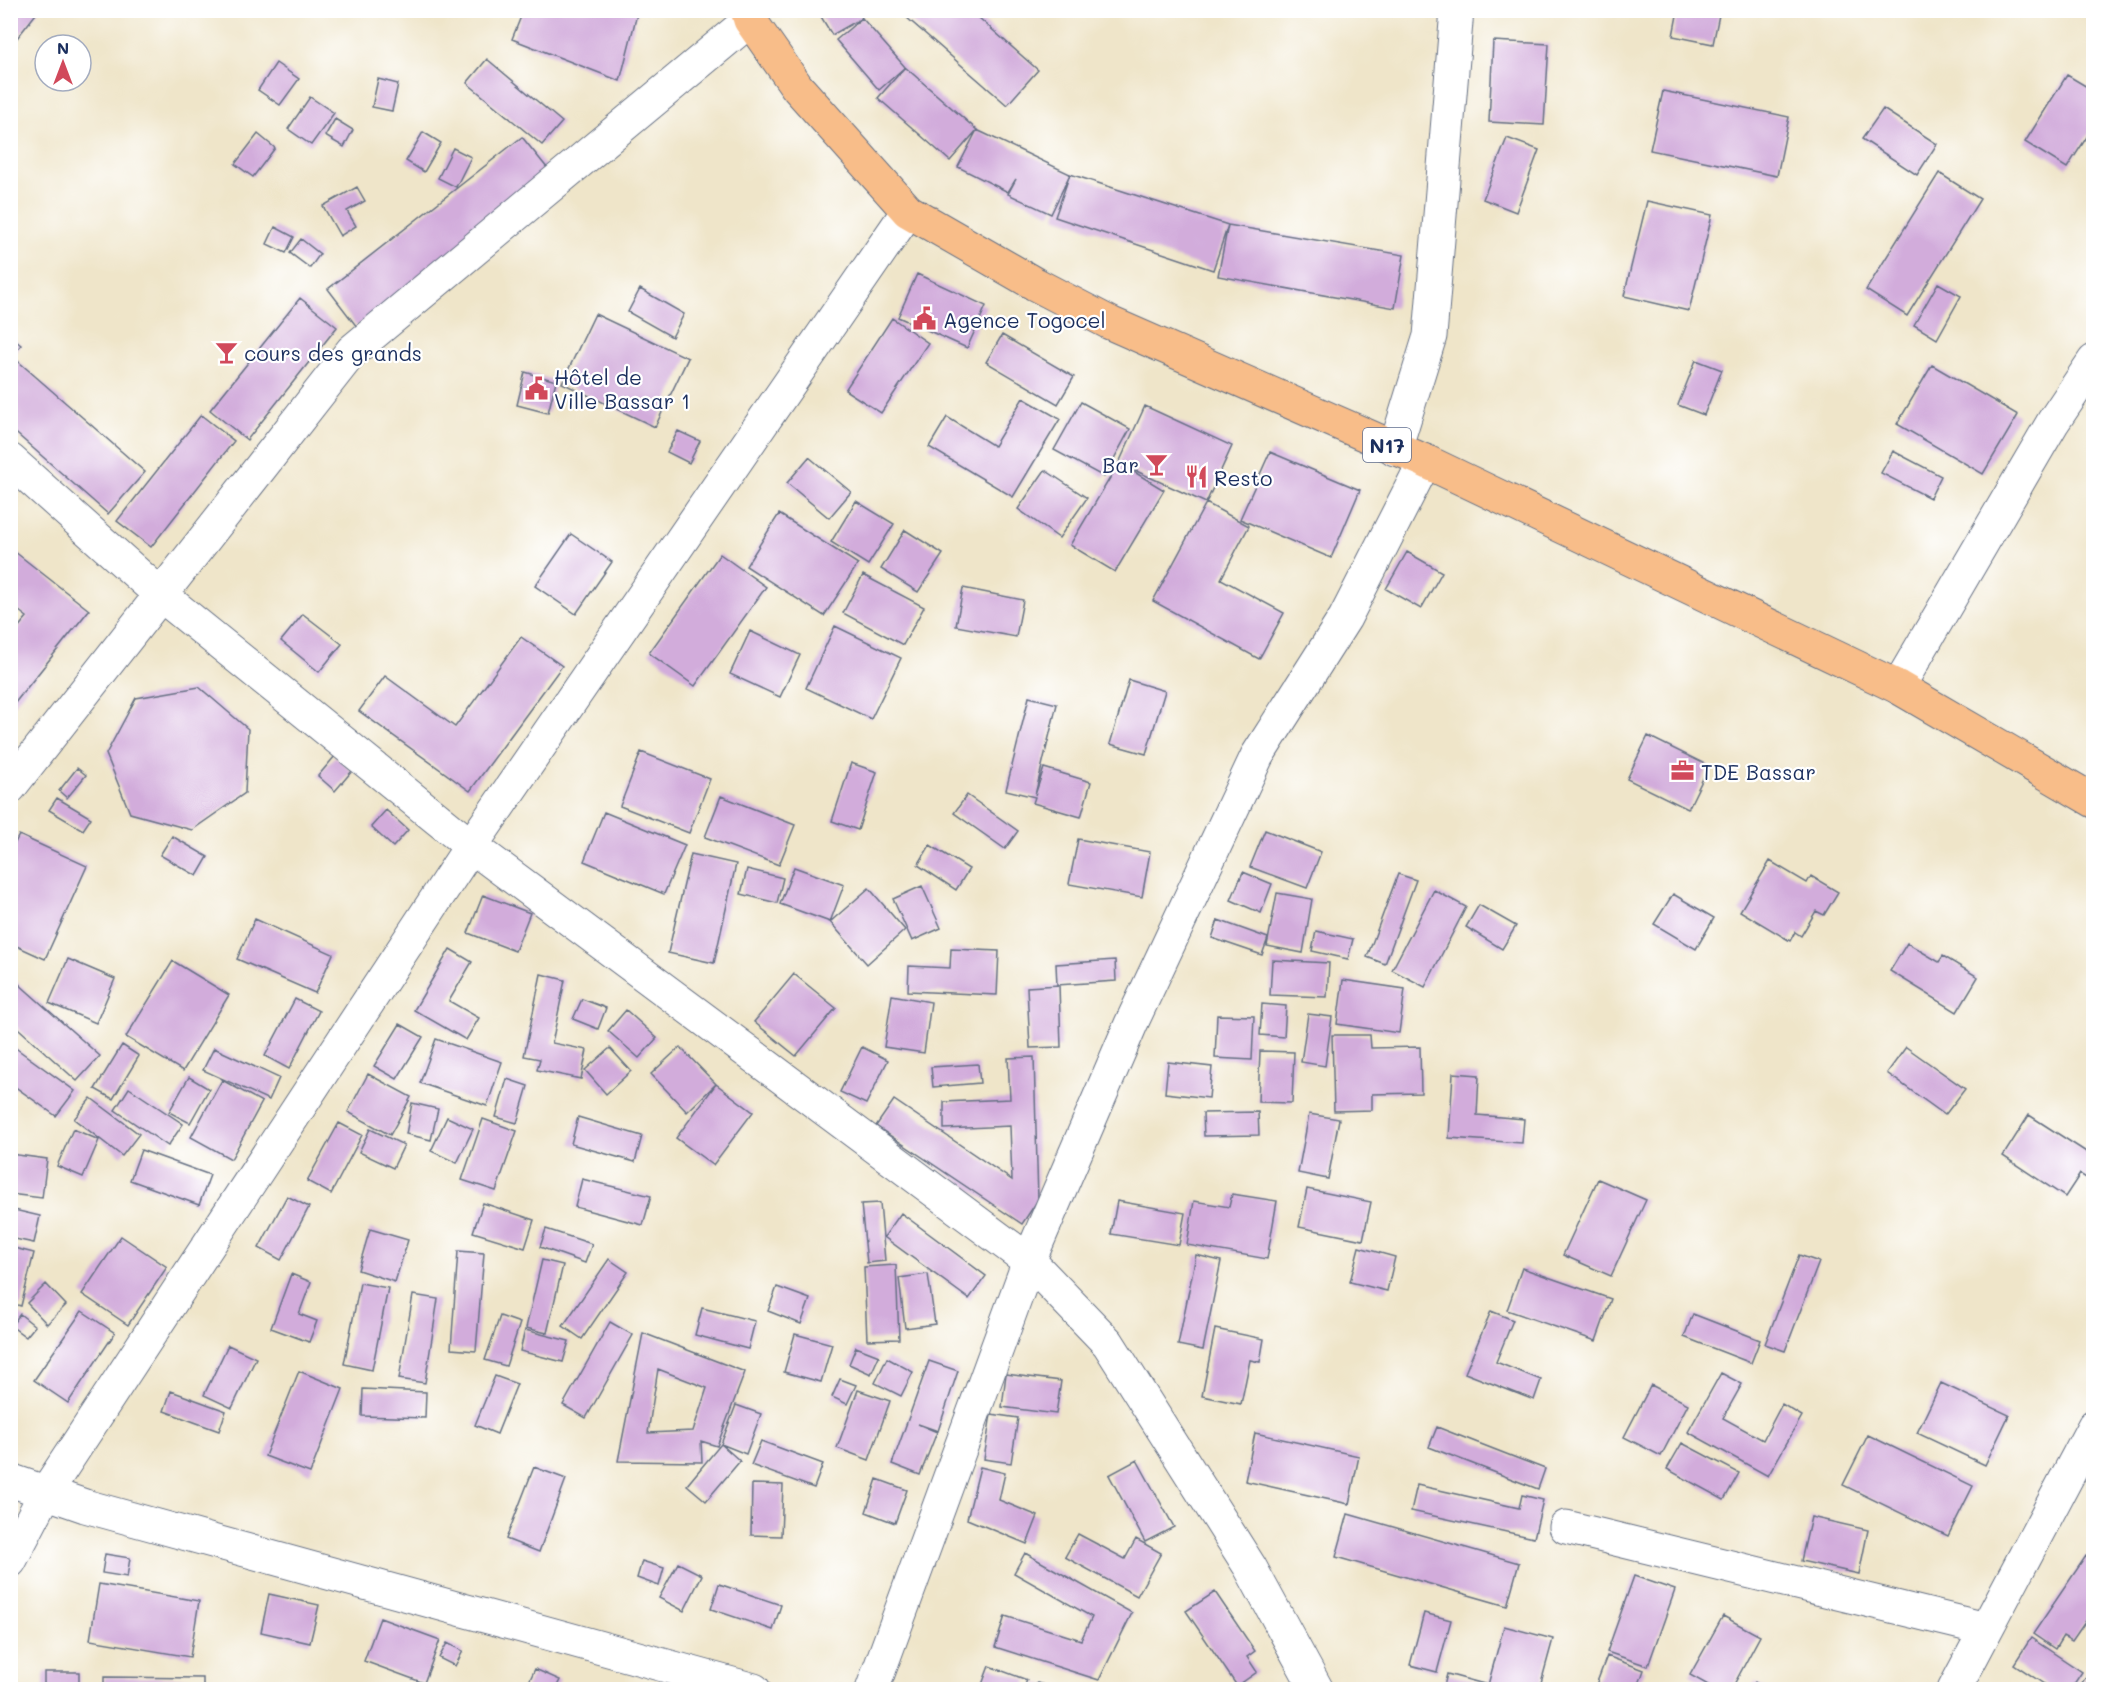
<svg xmlns="http://www.w3.org/2000/svg" width="2104" height="1700" font-family="Mali,sans-serif">
<rect width="100%" height="100%" fill="#fff"/>
<filter id="ink" filterUnits="userSpaceOnUse"><feTurbulence type="fractalNoise" baseFrequency=".0167" numOctaves="2"/><feDisplacementMap in="SourceGraphic" scale="12" xChannelSelector="R" yChannelSelector="G"/><feConvolveMatrix kernelMatrix="1 2 1 2 8 2 1 2 1" color-interpolation-filters="sRGB"/></filter>
<filter id="wash" filterUnits="userSpaceOnUse"><feTurbulence type="fractalNoise" baseFrequency=".008" numOctaves="4" result="noise"/><feDisplacementMap in="SourceGraphic" scale="24" xChannelSelector="R" yChannelSelector="G"/><feGaussianBlur stdDeviation="1.35" result="paint"/><feColorMatrix in="noise" values="0 0 0 0 0 0 0 0 0 0 0 0 0 0 0 0 0 1.4 0 .05"/><feComposite in="paint" operator="in"/></filter>
<g filter="url(#wash)">
<rect width="100%" height="100%" fill="#efe5c9"/>
<g id="blocks">
<path fill="#d2acdb" fill-rule="evenodd" d="M10 10H39L10 47Z
M510 10H638L620 81 512 39 522 14Z
M817 10H858L862 18 832 35Z
M898 10H970L1038 70 1007 105Z
M1678 10H1720L1713 44 1673 36Z
M862 18 905 67 977 130 1070 174 1051 214 1008 194 1016 179 1008 192 958 167 977 130 950 161 878 98 905 67 879 90 836 40Z
M1493 41 1549 44 1544 125 1489 122Z
M487 59 562 122 542 145 467 83Z
M276 63 299 79 280 105 258 90Z
M2067 75 2094 91V126L2067 168 2025 142Z
M378 79 398 84 392 111 372 107Z
M1663 91 1789 117 1777 176 1650 150Z
M310 97 334 113 311 145 288 129Z
M1883 109 1937 144 1917 175 1862 139Z
M335 119 353 130 344 147 325 136Z
M423 132 441 143 424 172 406 161Z
M258 134 275 148 253 177 235 164Z
M522 137 552 174 357 327 328 289Z
M1507 138 1539 150 1516 212 1483 199Z
M453 148 471 157 456 187 438 178Z
M1939 173 1980 199 1907 316 1866 290Z
M1070 174 1228 225 1404 255 1395 308 1218 276 1228 225 1213 270 1055 217Z
M357 187 365 201 347 211 356 226 340 236 323 206Z
M1647 201 1712 215 1689 311 1624 296Z
M275 227 294 237 286 253 267 244Z
M301 239 320 254 310 268 290 253Z
M917 274 986 306 967 348 898 317Z
M1938 283 1961 296 1937 339 1914 325Z
M640 289 684 314 672 337 628 312Z
M300 298 337 327 247 440 210 410Z
M595 314 688 358 655 427 562 383Z
M892 318 928 343 881 413 845 390Z
M1002 335 1074 377 1058 404 986 362Z
M10 336 21 345 12 356 145 472 108 514 10 428Z
M1696 360 1722 370 1704 415 1678 405Z
M1932 365 2018 415 1983 474 1897 424Z
M525 372 556 381 548 413 517 405Z
M1023 398 1060 419 1013 497 929 447 947 417 994 446Z
M1081 402 1130 429 1104 477 1054 450Z
M1145 406 1232 446 1206 503 1121 464 1164 490 1115 572 1070 545 1119 463Z
M201 415 234 441 151 547 117 521Z
M678 431 700 441 689 463 667 452Z
M1893 451 1941 476 1930 498 1881 473Z
M1270 452 1360 490 1331 558 1240 519Z
M809 457 851 492 829 518 787 483Z
M1045 470 1087 498 1059 538 1018 509Z
M856 501 894 524 868 565 831 542Z
M1206 503 1249 526 1221 579 1284 613 1259 659 1153 601Z
M779 514 858 564 824 616 746 566Z
M905 530 943 554 918 592 881 569Z
M571 534 612 562 576 614 535 586Z
M10 548 89 610 10 709V637L27 617 10 604Z
M1407 552 1442 572 1421 609 1386 589Z
M720 554 766 587 695 686 649 653Z
M863 575 924 607 903 645 843 613Z
M963 588 1023 600 1016 637 956 626Z
M303 614 342 644 319 672 281 641Z
M835 626 901 658 871 719 806 688Z
M750 631 800 655 780 697 730 674Z
M521 637 562 666 470 791 359 711 385 676 455 727Z
M1129 680 1165 691 1146 754 1110 744Z
M199 687 248 729 245 793 192 830 130 813 106 754 136 698Z
M1029 697 1057 704 1035 795 1044 768 1091 782 1081 817 1033 803 1035 797 1006 790Z
M1648 736 1709 766 1688 809 1627 779Z
M641 752 710 779 689 833 620 806Z
M335 756 352 771 335 791 318 776Z
M851 763 877 772 858 830 832 821Z
M77 768 86 775 67 798 59 791Z
M967 795 1018 831 1005 849 954 813Z
M721 796 795 825 779 865 705 837Z
M57 798 91 818 83 830 49 810Z
M386 810 408 830 393 847 371 827Z
M604 812 685 845 664 894 584 861Z
M1265 830 1321 852 1307 888 1250 867Z
M19 835 87 866 45 959 10 943V853Z
M172 836 208 857 197 876 160 855Z
M1078 839 1150 852 1142 897 1069 884Z
M930 845 969 869 956 890 918 865Z
M691 854 736 864 714 963 668 953Z
M1770 861 1807 883 1811 876 1838 892 1824 915 1816 911 1801 936 1795 932 1790 941 1740 911Z
M794 867 844 885 830 922 869 888 905 930 867 964 830 922 780 904Z
M747 869 783 878 777 903 741 894Z
M1243 872 1272 884 1261 913 1231 900Z
M1398 874 1416 880 1385 964 1367 957Z
M922 886 941 928 912 941 893 899Z
M1434 890 1466 907 1425 987 1392 970Z
M1277 893 1312 899 1303 953 1267 946Z
M1673 894 1714 918 1696 949 1654 924Z
M483 895 530 913 515 951 468 933Z
M1479 905 1516 926 1502 949 1466 927Z
M255 919 333 954 315 993 237 959Z
M1218 920 1268 938 1262 955 1212 938Z
M1316 931 1353 939 1348 959 1312 951Z
M1907 943 1939 962 1943 956 1978 977 1957 1012 1890 971Z
M450 949 472 962 449 1001 479 1018 466 1040 414 1010Z
M951 949 999 951 997 995 908 991 909 966 950 968Z
M68 959 115 979 96 1023 49 1003Z
M1115 960 1116 981 1057 985 1056 964Z
M1272 960 1329 963 1327 997 1270 995Z
M173 961 229 995 183 1071 126 1037Z
M541 974 565 980 552 1043 587 1050 581 1079 537 1070 540 1059 524 1056Z
M794 974 836 1008 796 1056 754 1022Z
M10 976 100 1056 77 1081 10 1021Z
M1343 980 1405 989 1399 1033 1337 1024Z
M1059 985 1061 1047 1030 1048 1027 987Z
M892 995 931 1002 924 1053 884 1047Z
M295 999 319 1011 289 1069 265 1056Z
M582 999 606 1008 598 1029 573 1019Z
M1262 1004 1286 1006 1284 1037 1260 1035Z
M626 1010 657 1038 639 1058 608 1031Z
M1308 1014 1332 1017 1325 1066 1301 1062Z
M1217 1015 1254 1016 1252 1060 1215 1058Z
M400 1024 423 1037 397 1079 374 1066Z
M1332 1035H1370L1371 1048 1420 1047 1421 1093 1372 1094V1110L1334 1111Z
M436 1039 502 1062 487 1106 420 1083Z
M10 1044 75 1091 56 1116 10 1083Z
M122 1045 139 1056 113 1099 95 1089Z
M680 1047 716 1084 687 1112 651 1074Z
M862 1047 888 1060 866 1104 840 1092Z
M1906 1047 1965 1089 1945 1115 1887 1073Z
M214 1048 279 1078 269 1100 203 1070Z
M610 1048 631 1071 606 1094 585 1070Z
M1260 1051 1294 1052 1292 1103 1258 1102Z
M1034 1057 1038 1200 1022 1224 876 1126 894 1100 1012 1180 1010 1126 944 1129V1102L1010 1099 1008 1058Z
M1168 1062 1212 1067 1209 1098 1165 1093Z
M978 1064 980 1083 933 1087 931 1067Z
M1453 1073 1479 1075 1477 1115 1524 1119 1522 1143 1449 1138Z
M368 1074 411 1097 390 1135 348 1112Z
M189 1077 209 1089 190 1123 169 1112Z
M507 1079 528 1086 517 1123 496 1117Z
M222 1080 262 1102 231 1159 191 1137Z
M716 1084 753 1112 713 1165 676 1138Z
M129 1088 183 1124 168 1146 115 1110Z
M91 1098 139 1134 122 1156 74 1119Z
M412 1103 438 1109 431 1140 406 1134Z
M1258 1112 1259 1135 1204 1136 1203 1113Z
M1309 1114 1339 1119 1328 1179 1298 1173Z
M2029 1115 2094 1157V1183L2080 1174 2065 1197 2003 1156Z
M447 1117 473 1129 457 1163 431 1151Z
M578 1117 642 1136 635 1162 571 1144Z
M483 1119 517 1131 496 1191 462 1180Z
M339 1123 362 1135 331 1194 307 1181Z
M73 1129 99 1140 83 1177 57 1166Z
M370 1129 404 1145 393 1168 359 1152Z
M141 1150 210 1175 199 1205 130 1180Z
M10 1154 47 1159 42 1198 10 1194Z
M582 1179 651 1196 643 1225 575 1207Z
M1598 1179 1646 1200 1611 1276 1563 1255Z
M1307 1189 1371 1202 1363 1240 1299 1227Z
M1232 1194 1277 1201 1267 1259 1187 1245 1194 1201 1229 1207Z
M287 1196 309 1207 281 1260 259 1248Z
M1117 1201 1185 1213 1179 1245 1111 1234Z
M483 1203 534 1220 525 1248 473 1232Z
M880 1203 885 1261 867 1263 861 1204Z
M10 1209 40 1216 34 1243 10 1238Z
M901 1213 986 1276 969 1299 884 1237Z
M370 1229 408 1240 395 1282 358 1270Z
M546 1229 592 1244 585 1263 540 1247Z
M121 1236 167 1267 128 1325 82 1294Z
M10 1247 34 1253 21 1306 10 1303Z
M1359 1247 1395 1257 1387 1291 1350 1282Z
M458 1251 484 1253 476 1351 451 1349Z
M1196 1255 1221 1261 1203 1350 1178 1345Z
M1799 1255 1819 1262 1785 1351 1765 1344Z
M609 1259 628 1272 582 1339 563 1326Z
M542 1260 563 1265 547 1333 526 1328Z
M896 1265 899 1339 867 1340 864 1267Z
M1522 1268 1611 1299 1596 1341 1507 1310Z
M291 1274 311 1282 299 1314 317 1321 309 1342 271 1328Z
M928 1274 935 1324 905 1328 899 1278Z
M360 1283 388 1288 372 1370 344 1364Z
M46 1284 66 1305 47 1324 27 1303Z
M777 1287 810 1299 801 1324 768 1311Z
M413 1295 438 1299 425 1383 399 1379Z
M702 1308 755 1321 748 1349 695 1335Z
M82 1311 115 1333 68 1403 34 1380Z
M1491 1311 1513 1320 1496 1362 1541 1380 1534 1400 1465 1373Z
M20 1314 35 1326 26 1337 11 1326Z
M1693 1314 1760 1340 1751 1363 1684 1337Z
M500 1316 520 1323 506 1366 485 1360Z
M610 1322 633 1335 586 1418 563 1405Z
M1215 1329 1264 1339 1260 1362 1250 1360 1241 1404 1202 1396Z
M525 1330 569 1341 563 1362 520 1351Z
M643 1333 745 1372 717 1446 701 1441 702 1462 618 1461ZM658 1369 707 1388 693 1431 648 1433Z
M795 1334 832 1344 821 1382 784 1372Z
M228 1345 256 1358 232 1408 204 1395Z
M856 1347 879 1356 871 1374 849 1364Z
M887 1358 913 1372 901 1396 875 1383Z
M929 1361 958 1371 938 1431 918 1424 937 1432 920 1475 892 1464Z
M299 1371 343 1389 310 1473 265 1456Z
M1721 1373 1742 1384 1723 1418 1763 1440 1782 1404 1802 1416 1768 1476 1688 1432Z
M1006 1374 1061 1381 1056 1414 1002 1407Z
M495 1376 517 1384 497 1434 475 1425Z
M840 1379 856 1385 847 1404 832 1397Z
M1941 1383 2009 1415 1985 1465 1917 1433Z
M1651 1385 1688 1404 1661 1456 1624 1437Z
M363 1389 426 1392 425 1418 362 1416Z
M858 1390 890 1401 869 1460 837 1448Z
M171 1391 226 1411 219 1431 164 1411Z
M736 1405 761 1414 746 1454 721 1444Z
M991 1414 1018 1418 1011 1463 984 1459Z
M1437 1427 1545 1469 1538 1489 1429 1447Z
M1255 1433 1359 1456 1349 1504 1245 1481Z
M1868 1435 1973 1486 1948 1536 1843 1485Z
M761 1441 823 1464 814 1488 751 1465Z
M1682 1443 1739 1473 1724 1500 1667 1469Z
M721 1444 740 1461 706 1501 687 1485Z
M1137 1460 1174 1527 1145 1542 1109 1475Z
M534 1467 566 1479 539 1552 506 1539Z
M980 1467 1005 1473 999 1500 1038 1516 1027 1544 967 1519Z
M877 1479 907 1490 895 1523 866 1512Z
M752 1484 783 1485 781 1536 751 1535Z
M1417 1485 1519 1508 1522 1495 1543 1500 1534 1538 1411 1511Z
M1348 1514 1519 1563 1507 1606 1336 1557Z
M1811 1517 1868 1530 1859 1574 1801 1561Z
M1078 1534 1125 1559 1136 1539 1161 1553 1137 1596 1065 1557Z
M1025 1553 1132 1613 1099 1680 995 1647 1005 1616 1081 1640 1092 1617 1014 1573Z
M105 1554 130 1558 127 1577 102 1573Z
M2086 1556 2094 1561V1609L2072 1641 2063 1636 2055 1649 2033 1634Z
M642 1561 664 1568 659 1586 637 1578Z
M678 1563 702 1575 684 1611 659 1598Z
M1634 1576 1675 1590 1648 1666 1607 1652Z
M99 1584 199 1601 190 1657 90 1640Z
M719 1584 781 1605 773 1630 711 1609Z
M1215 1592 1255 1651 1247 1657 1257 1672 1237 1686 1186 1611Z
M269 1594 319 1605 310 1643 261 1632Z
M1424 1613 1451 1620 1437 1672 1410 1665Z
M1723 1616 1760 1636 1731 1690H1717L1690 1675Z
M380 1618 440 1640 424 1683 364 1661Z
M1504 1626 1553 1639 1539 1690H1443L1447 1674 1488 1685Z
M2031 1638 2082 1672 2070 1690H2053L2014 1664Z
M447 1643 463 1651 455 1666 439 1658Z
M1607 1656 1644 1670 1637 1690H1594Z
M989 1666 1027 1680 1023 1690H980Z
M535 1669 560 1680 555 1690H525Z
M44 1672H79V1690H44Z
M2088 1674 2094 1678V1690H2077Z
M104 1677 203 1678V1690H104Z
M1755 1682 1767 1690H1750Z
M1037 1683 1059 1689V1690H1035Z"/>
</g>
</g>
<g filter="url(#ink)">
<use href="#blocks" fill-opacity="0" stroke="#656f83" stroke-width="1.5"/>
<g fill="none" stroke-linecap="round" stroke-linejoin="round">
<defs>
<path id="minor" d="M1395 449 1430 336 1457 10
M10 460 162 596 471 846 1029 1261 1108 1343 1250 1567 1317 1690
M1898 687 2053 422 2094 361
M10 787 352 351 750 20
M10 1480 85 1506 754 1690
M1566 1527 1986 1629
M10 1561 46 1492 471 846 908 211
M872 1690 1029 1261 1131 1024 1257 756 1345 618 1425 461
M1954 1690 2094 1426"/>
<path id="major" d="M747 10 750 20 797 87 908 211 1035 284 1110 323 1425 461 1898 687 2094 801"/>
</defs>
<use href="#minor" stroke="#656f83" stroke-width="35"/>
<use href="#major" stroke="#656f83" stroke-width="35"/>
<use href="#minor" stroke="#fff" stroke-width="33"/>
<use href="#major" stroke="#f8bd89" stroke-width="33"/>
</g>
</g>
<defs>
<symbol id="civic-bare" viewBox="-9 -9 18 18"><path d="M-.6-6.5H3V-4.5H.6V-3L4-1V1h2V6H-6V1h2V-1L-.6-3ZM-1.2 2.5V6h2.4V2.5Z" fill="#d1495b" stroke="#fff" stroke-width="2.5" paint-order="stroke"/></symbol>
<symbol id="bar-bare" viewBox="-9 -9 18 18"><path d="M-6-5H6L.8 .8V4.5H3.5V6h-7V4.5H-.8V.8Z" fill="#d1495b" stroke="#fff" stroke-width="2.5" paint-order="stroke"/></symbol>
<symbol id="restaurant-bare" viewBox="-9 -9 18 18"><path d="M-5-6h1v4h1v-4h1v4h1v-4h1v5L-1.5 .5V6h-2V.5L-5-1ZM5-6V6H3V1.5H1.5Q1.5-4 5-6Z" fill="#d1495b" stroke="#fff" stroke-width="2.5" paint-order="stroke"/></symbol>
<symbol id="office-bare" viewBox="-9 -9 18 18"><path d="M-6-3h4V-5.5h4V-3h4V5H-6ZM-1-4.5V-3h2v-1.5ZM-6 0V1H6V0Z" fill="#d1495b" stroke="#fff" stroke-width="2.5" paint-order="stroke"/></symbol>
</defs>
<g fill-rule="evenodd">
<use href="#civic-bare" x="908" y="302" width="33" height="33"/>
<use href="#bar-bare" x="210" y="336" width="33" height="33"/>
<use href="#civic-bare" x="520" y="372" width="33" height="33"/>
<use href="#bar-bare" x="1140" y="448" width="33" height="33"/>
<use href="#restaurant-bare" x="1180" y="460" width="33" height="33"/>
<use href="#office-bare" x="1666" y="754" width="33" height="33"/>
</g>
<g text-anchor="middle" dominant-baseline="central" stroke-width="4.5" stroke-linejoin="round" paint-order="stroke">
<rect fill="#fff" stroke="#5f6d8e" stroke-width="1.5" x="1363" y="428" width="48" height="34" rx="4.5"/>
<g font-size="20" font-weight="bold" fill="#1b2f5e">
<text x="1387" y="445">N17</text>
</g>
<g font-size="21" fill="#1b2f5e" stroke="#fff" text-anchor="start">
<text x="943" y="319">Agence Togocel</text>
<text x="244" y="352">cours des grands</text>
<text x="554" y="376">Hôtel de<tspan x="554" dy="24">Ville Bassar 1</tspan></text>
<text x="1139" y="464" text-anchor="end">Bar</text>
<text x="1214" y="477">Resto</text>
<text x="1701" y="771">TDE Bassar</text>
</g>
</g>
<rect width="2104" height="1700" fill="none" stroke="#fff" stroke-width="36"/>
<g transform="translate(63 63)"><circle r="28" fill="#ffffff" stroke="#a4acbf" stroke-width="1.5"/>
<path d="M0-4.5L10 22L0 15L-10 22Z" fill="#d1495b"/>
<text y="-9" font-size="16" font-weight="bold" text-anchor="middle" fill="#1b2f5e">N</text>
</g>
</svg>
